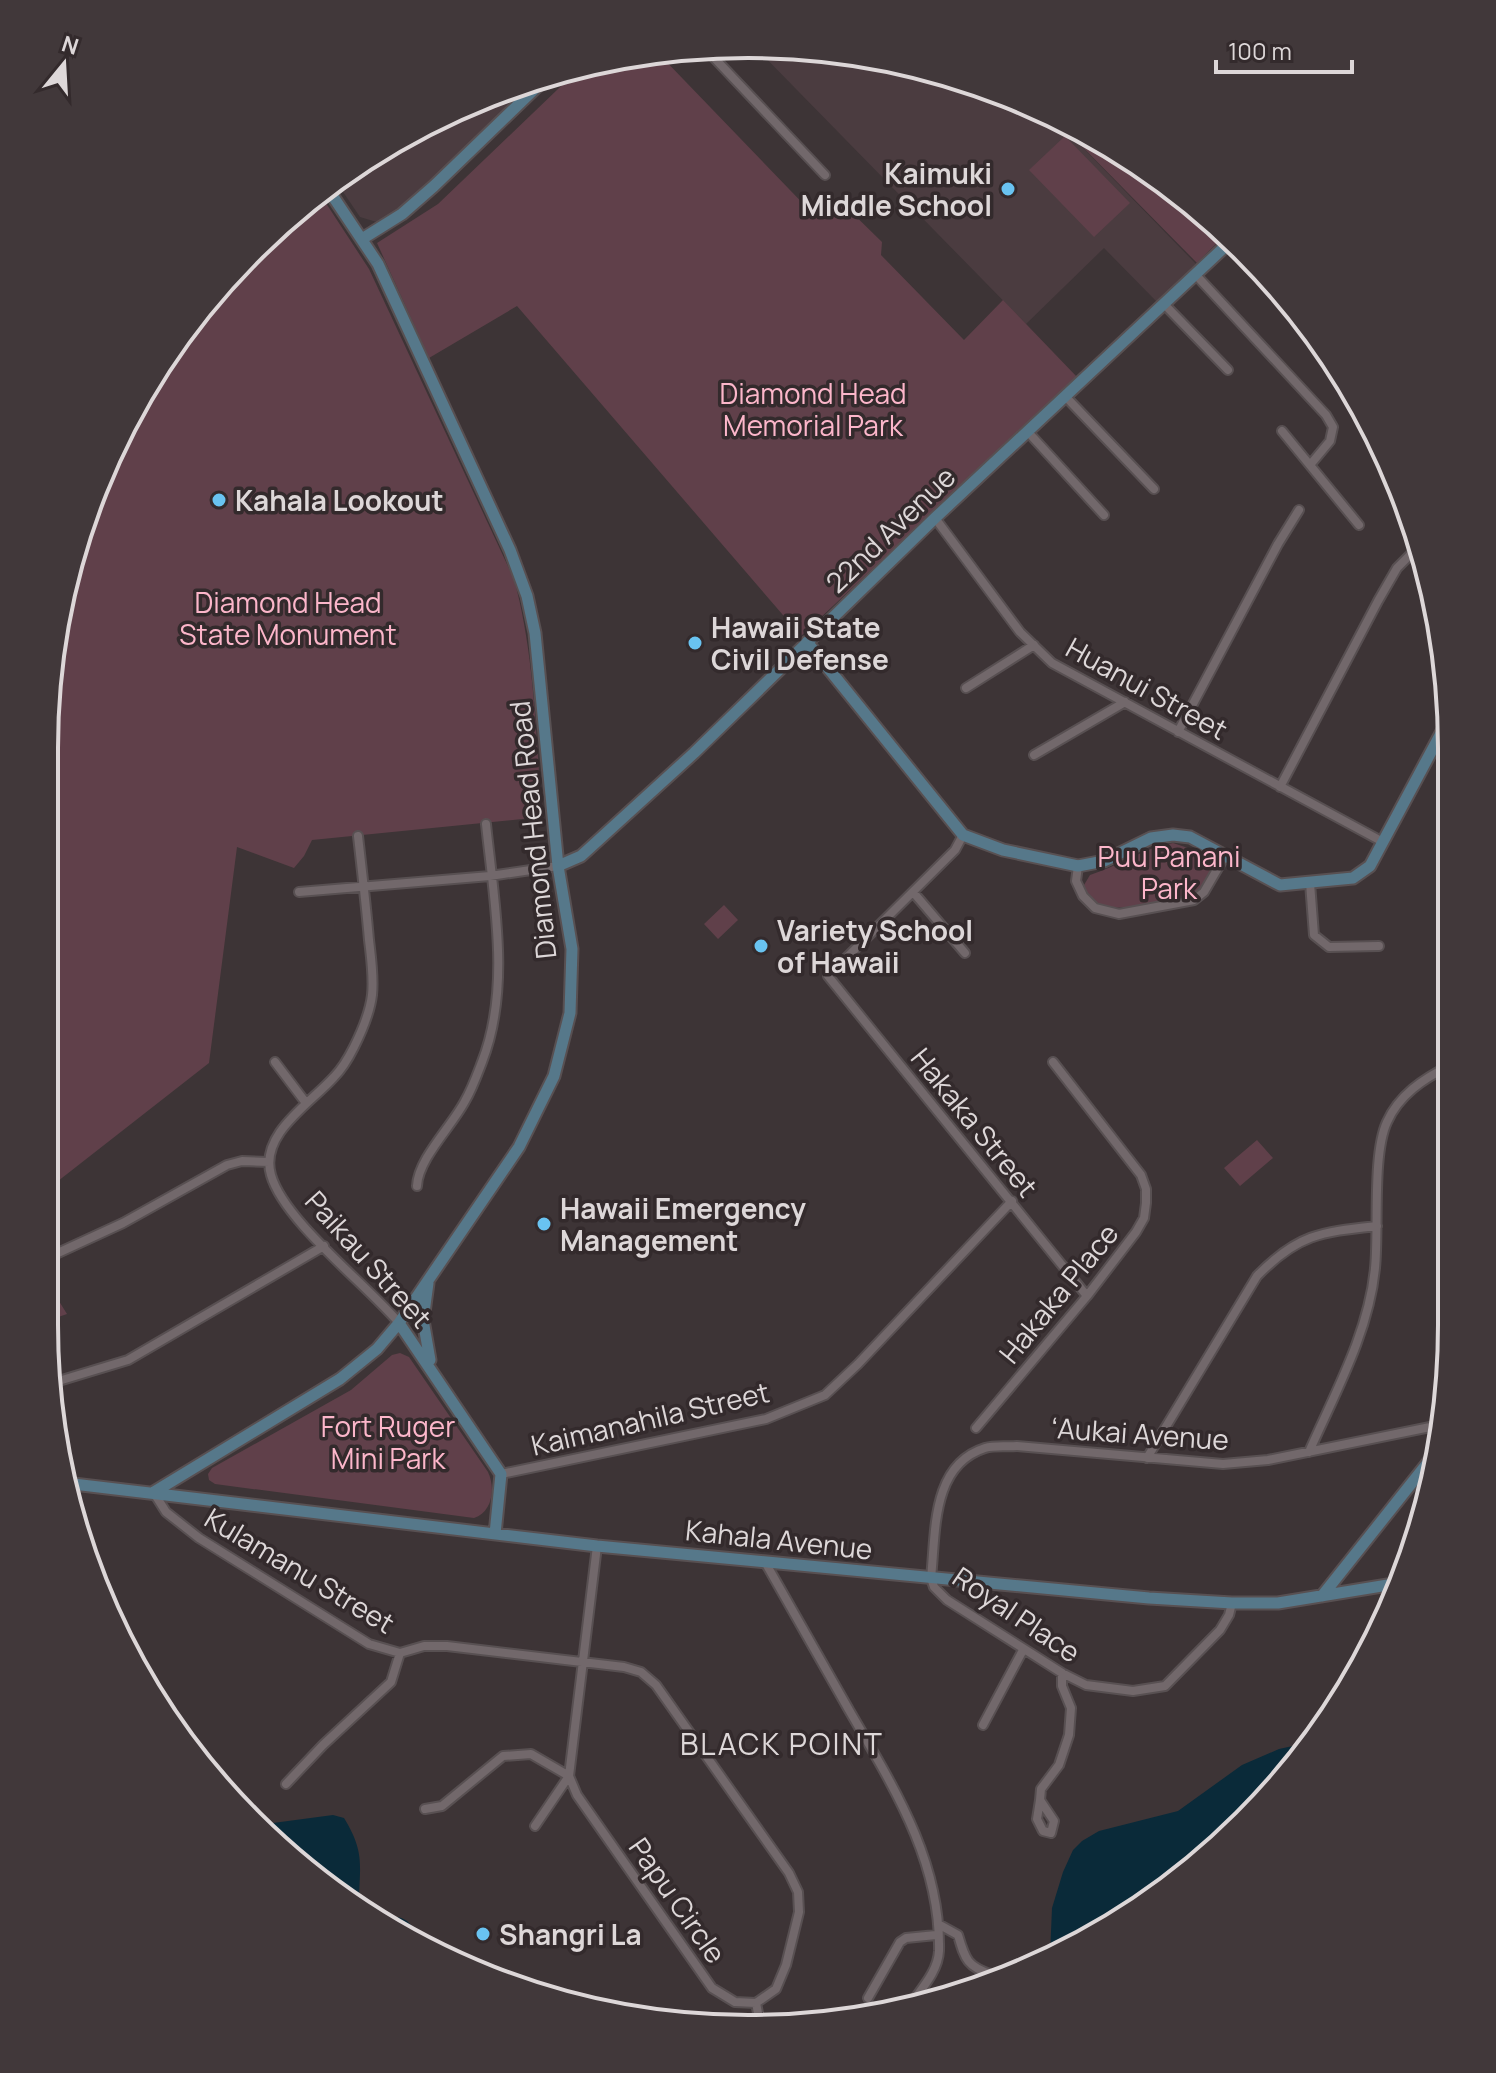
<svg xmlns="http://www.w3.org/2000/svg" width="1496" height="2073" font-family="Manrope,sans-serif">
<rect width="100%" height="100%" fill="#3d3436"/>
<path fill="#4b3c40" d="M755 47 839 50 974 81 1053 117 1196 264 1157 302 1104 248 1026 324Z
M542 77 405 210 380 223 360 217 335 180 436 117Z"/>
<path fill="#60404a" d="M658 53 816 217 837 198 882 242 881 255 964 340 1003 300 1077 377 801 636 517 306 429 358 377 243 438 204 583 65Z
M1053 117 1100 138 1212 218 1226 234 1197 263Z
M1065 136 1130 203 1094 237 1029 170Z
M318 191 369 269 514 579C535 656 536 738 542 817L312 840 304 856 294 868 237 847 209 1063 44 1192V748L68 566 162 357Z
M1173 843 1200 852 1214 863C1213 876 1203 888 1194 897 1179 900 1164 901 1150 903 1127 907 1092 917 1084 885L1090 875C1118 866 1144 848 1173 843Z
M724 905 738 920 718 939 704 924Z
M1257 1140 1273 1158 1240 1186 1224 1168Z
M44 1277 67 1314 44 1322Z
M400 1353 409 1357 488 1472C496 1489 492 1512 474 1518L215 1484 209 1480 208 1474 212 1468 351 1390 392 1355Z"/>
<path fill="#0a2a39" d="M1311 1742 1278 1789 1177 1883 1050 1956 1052 1908 1063 1872 1073 1850 1082 1841 1099 1831 1178 1811 1242 1765 1279 1749Z
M333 1815 344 1818C366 1854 359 1866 359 1905L284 1855 258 1825Z
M394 1917C409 1917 413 1928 421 1939L419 1945 381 1919Z"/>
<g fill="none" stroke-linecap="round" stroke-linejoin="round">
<defs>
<path id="street" d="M703 46 825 175
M1195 274 1326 415 1333 427 1330 441 1310 465
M1163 303 1228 370
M1065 396 1154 489
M1282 431 1359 525
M1028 432 1104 515
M935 518 1020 632 1052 663 1383 842
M966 688 1034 645
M1178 732 1278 544 1299 510
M1034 755 1125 702
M1280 787 1378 601 1397 568 1417 548
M963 835 955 850 828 976 1087 1296
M358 836C362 871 366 905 369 940 371 957 374 977 372 995 370 1012 362 1031 354 1047 349 1057 342 1069 334 1077 311 1103 259 1134 271 1175 284 1221 366 1284 399 1323
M1078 866 1076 881 1083 896 1095 908 1119 914 1194 900 1204 892 1225 856
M1310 883 1314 935 1329 947 1379 946
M299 892 490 876 558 866
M913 892 965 953
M275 1062 306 1103
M417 1186C418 1159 452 1126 465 1101 472 1089 477 1075 482 1062 511 988 494 901 486 824
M47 1258 123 1223 227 1165 242 1161 269 1162
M52 1383 128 1360 324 1246
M976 1428 1087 1296 1136 1232 1144 1218 1146 1203V1189L1141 1175 1053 1062
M1309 1452C1335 1393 1369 1332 1375 1268 1379 1230 1372 1154 1387 1122 1399 1095 1423 1079 1449 1066
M1147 1458 1257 1276C1298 1234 1321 1232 1377 1226
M501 1474 766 1419 825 1395 858 1364 1012 1201
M154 1493 166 1512 199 1538 369 1644 400 1653 424 1646H447L624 1667 641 1672 656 1685 789 1873 798 1892 799 1912 786 1965 776 1989 756 2003 735 2002 712 1988 577 1795 569 1776 531 1754 503 1756 442 1806 425 1809
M765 1562C793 1612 821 1661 849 1710 893 1786 941 1861 939 1951 938 1971 922 1988 911 2004
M1232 1603 1229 1615 1220 1630 1165 1686 1133 1691 1086 1685 1062 1673 947 1600 934 1587 931 1578C936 1532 931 1465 985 1448 995 1445 1007 1447 1017 1446L1223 1464 1268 1460 1440 1425
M983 1725 1023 1650
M286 1784 323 1745 391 1682 400 1653
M1040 1800 1037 1819 1043 1831 1051 1833 1054 1821 1040 1800 1041 1789 1059 1765 1069 1735 1071 1708 1062 1686V1673
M535 1826 569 1776 597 1546
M938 1924 958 1935C965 1959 967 1967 993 1975
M868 1998 900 1942 906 1938 936 1935
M756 2003 760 2023"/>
<path id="secondary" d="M362 239 402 214 434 186 550 74
M807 642 963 835 1003 850 1078 866 1104 861 1151 838 1173 835 1190 837 1280 885 1353 878 1370 866 1446 724
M558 866 581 856 694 753 935 518 1232 240
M428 1283 423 1320 430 1360
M399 1323 501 1474 495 1534
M65 1483 597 1546 1149 1598 1232 1603H1278L1400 1583
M154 1492 340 1379 377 1349 399 1323 519 1147 554 1076 570 1013 572 949 558 866 535 633 527 596 510 550 378 264 326 186
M1322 1596 1434 1455"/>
</defs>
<use href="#street" stroke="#585052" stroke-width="12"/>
<use href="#secondary" stroke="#585052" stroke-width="15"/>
<use href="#street" stroke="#72686b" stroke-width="8"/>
<use href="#secondary" stroke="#56788a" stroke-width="11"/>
</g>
<g fill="#69c3f1" stroke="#332a2c" stroke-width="3">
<circle cx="1008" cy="189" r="8"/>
<circle cx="219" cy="500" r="8"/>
<circle cx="695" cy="643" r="8"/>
<circle cx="761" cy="946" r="8"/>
<circle cx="544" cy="1224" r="8"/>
<circle cx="483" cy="1934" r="8"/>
</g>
<g text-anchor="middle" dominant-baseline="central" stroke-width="7" stroke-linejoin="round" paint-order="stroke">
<g font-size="28" font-weight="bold" fill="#ddd7d8" stroke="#332a2c" text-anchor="start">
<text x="992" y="173" text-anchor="end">Kaimuki<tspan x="992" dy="32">Middle School</tspan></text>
<text x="235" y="500">Kahala Lookout</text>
<text x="711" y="627">Hawaii State<tspan x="711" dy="32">Civil Defense</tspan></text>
<text x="777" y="930">Variety School<tspan x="777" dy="32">of Hawaii</tspan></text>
<text x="560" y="1208">Hawaii Emergency<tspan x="560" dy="32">Management</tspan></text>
<text x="499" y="1934">Shangri La</text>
</g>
<g font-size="28" fill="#fcb6ca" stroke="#332a2c">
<text x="813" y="393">Diamond Head<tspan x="813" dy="32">Memorial Park</tspan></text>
<text x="288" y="602">Diamond Head<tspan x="288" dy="32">State Monument</tspan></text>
<text x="1169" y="856">Puu Panani<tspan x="1169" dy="32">Park</tspan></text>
<text x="388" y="1426">Fort Ruger<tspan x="388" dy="32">Mini Park</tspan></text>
</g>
<g font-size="28" fill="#ddd7d8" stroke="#332a2c">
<text transform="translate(890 529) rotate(-44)">22nd Avenue</text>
<text transform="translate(1147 688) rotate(29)">Huanui Street</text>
<text transform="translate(532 830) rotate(-96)">Diamond Head Road</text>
<text transform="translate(975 1122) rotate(51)">Hakaka Street</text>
<text transform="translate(369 1259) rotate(48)">Paikau Street</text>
<text transform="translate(1058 1293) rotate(-51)">Hakaka Place</text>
<text transform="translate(650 1418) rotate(-13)">Kaimanahila Street</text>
<text transform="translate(1140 1433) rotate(4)">ʻAukai Avenue</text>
<text transform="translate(779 1539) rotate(6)">Kahala Avenue</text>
<text transform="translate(300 1570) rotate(31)">Kulamanu Street</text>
<text transform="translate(1017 1614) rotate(34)">Royal Place</text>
<text transform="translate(678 1900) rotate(55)">Papu Circle</text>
</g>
<g font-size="30" letter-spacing="2" fill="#ddd7d8" stroke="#332a2c">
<text x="782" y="1743">BLACK POINT</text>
</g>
</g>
<path d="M0 0H1496V2073H0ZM748 58H748A690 690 0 0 1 1438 748V1325A690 690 0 0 1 748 2015H748A690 690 0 0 1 58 1325V748A690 690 0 0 1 748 58Z" fill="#41383a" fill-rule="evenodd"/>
<path fill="none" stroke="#ddd7d8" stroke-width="4" d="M748 58H748A690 690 0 0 1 1438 748V1325A690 690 0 0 1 748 2015H748A690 690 0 0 1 58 1325V748A690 690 0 0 1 748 58Z"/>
<g transform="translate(64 64) rotate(18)" stroke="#332a2c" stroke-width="6" paint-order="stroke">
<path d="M0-6L14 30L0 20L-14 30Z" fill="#ddd7d8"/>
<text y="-12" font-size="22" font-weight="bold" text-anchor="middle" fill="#ddd7d8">N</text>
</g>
<path d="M1216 60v12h136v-12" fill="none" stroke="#ddd7d8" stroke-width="4"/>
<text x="1228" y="60" font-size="24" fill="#ddd7d8" stroke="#332a2c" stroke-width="6" paint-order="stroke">100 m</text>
</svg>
